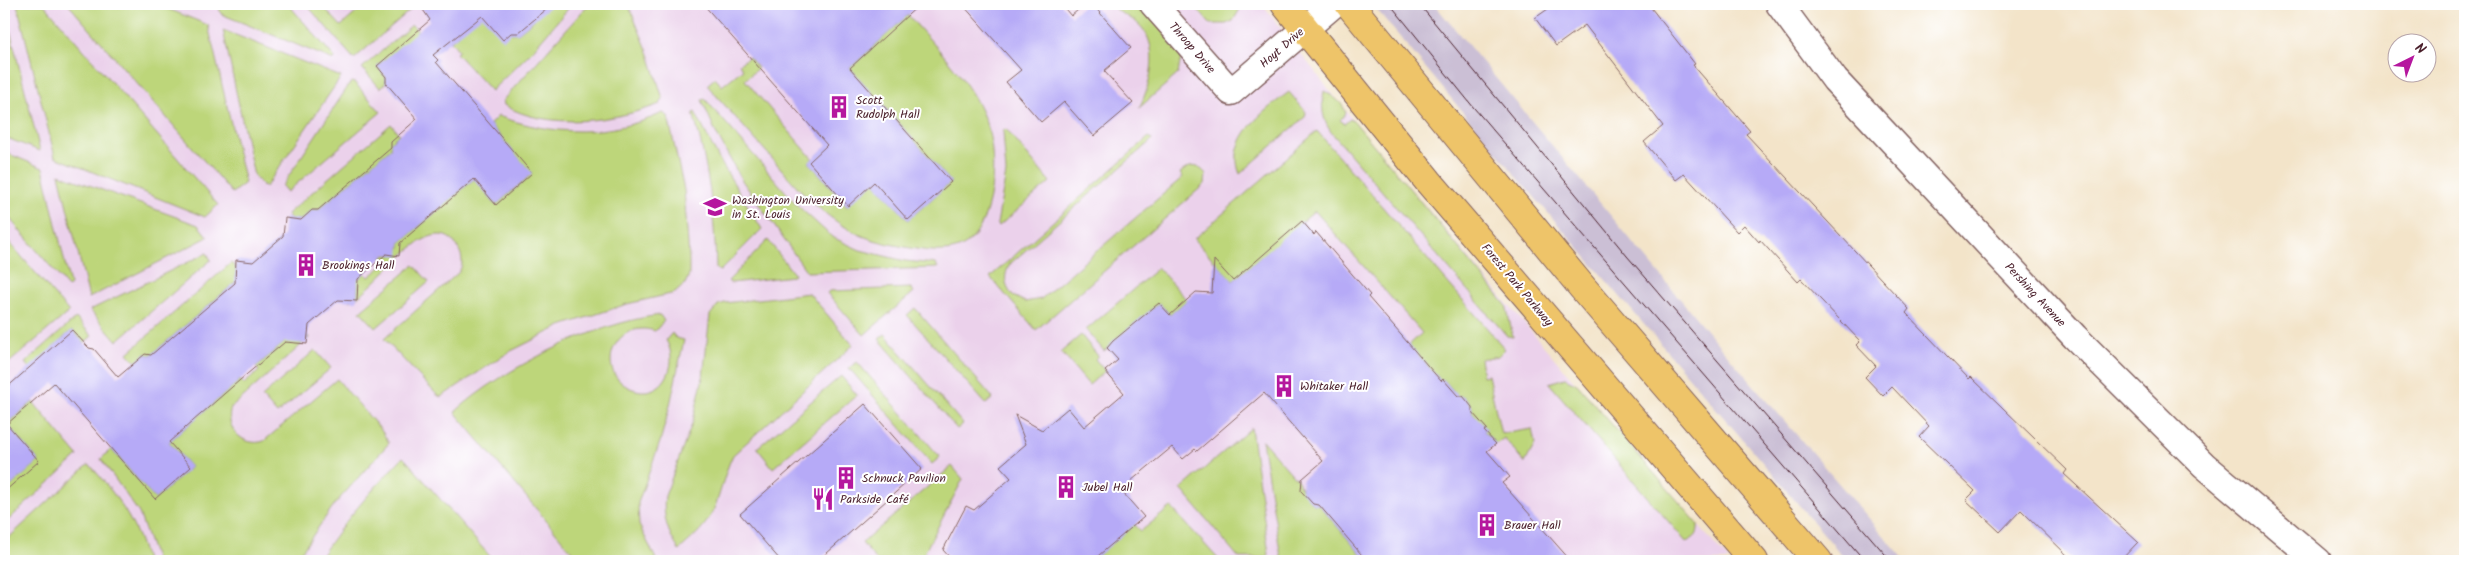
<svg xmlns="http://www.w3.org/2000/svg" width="2469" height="565" font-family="Kalam,sans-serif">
<rect width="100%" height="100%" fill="#fff"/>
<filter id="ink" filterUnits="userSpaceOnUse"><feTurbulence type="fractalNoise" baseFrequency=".02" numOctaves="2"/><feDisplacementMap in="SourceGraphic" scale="10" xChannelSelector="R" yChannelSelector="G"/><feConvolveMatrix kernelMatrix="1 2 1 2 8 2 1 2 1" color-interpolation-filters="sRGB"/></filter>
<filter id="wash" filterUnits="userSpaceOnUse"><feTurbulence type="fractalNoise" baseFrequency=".0096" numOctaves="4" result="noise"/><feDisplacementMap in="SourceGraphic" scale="20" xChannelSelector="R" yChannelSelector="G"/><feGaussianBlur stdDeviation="1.12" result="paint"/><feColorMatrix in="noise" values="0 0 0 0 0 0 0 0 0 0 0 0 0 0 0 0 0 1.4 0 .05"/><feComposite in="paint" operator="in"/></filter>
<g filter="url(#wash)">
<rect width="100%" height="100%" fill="#f3e4c9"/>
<path fill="#ebd1eb" d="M4 4H1262L1353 120 1499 294 1729 561H4Z"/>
<path fill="#cbbfd5" d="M1372 4H1434L1717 343 1906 561H1847L1513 172Z"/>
<path fill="#bdd67a" stroke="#847a52" d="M17 4H44L218 205 205 217 55 157Z
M68 4H156L208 25 245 183 232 193Z
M218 4H288L335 58 334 60 221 14Z
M306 4H321L341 26 366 4H417L354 59Z
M541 4H572L531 52 491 91 456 53 459 51 451 41 481 14 511 33H518L534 20V12L542 5Z
M589 4H628L649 54 663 99 660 104C616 121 547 131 504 105L503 100Z
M1111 4H1141L1185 54 1181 58 1178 74 1139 108C1152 83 1161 41 1136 22 1127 15 1117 13 1111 4Z
M1193 4H1243L1233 21 1226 24H1210Z
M4 6 40 151 4 137Z
M908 15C938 50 974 83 988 129 994 151 994 175 990 197 978 252 956 257 905 247 888 244 869 240 854 232 819 214 795 185 770 156 749 133 728 109 707 85L715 78 722 86 743 69 739 64 749 57 758 68 745 80 813 159 809 162 847 206 874 182 908 220 951 182 850 68Z
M412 25 419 32 377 66 386 77V83L380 88 362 68Z
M223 30 341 77 265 188 254 176Z
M351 82 355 83 381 112 287 192 282 186Z
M1324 91C1333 96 1344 103 1346 114L1340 120 1344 124 1350 119 1353 120 1506 305 1513 337 1507 336 1331 132C1322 119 1321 106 1324 91Z
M1289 92 1306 112 1305 117 1240 174C1225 139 1265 110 1289 92Z
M705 99 798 206 832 237 860 250 905 261 936 264 938 268 807 272 741 179 716 133 702 100Z
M695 112 720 161 762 229 720 271 716 269C715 216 708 164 693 113Z
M663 113 668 116 684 190 689 258V275L685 284 675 293 627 304 561 326 509 352 441 397 437 395 384 339 459 272C463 265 463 258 459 250 434 199 374 294 350 301L357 294 358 284 355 281 365 273 369 277 386 263 382 258 386 255H392L400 248V243L474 179 496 205 532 174 490 124 498 116C554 136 609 137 663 113Z
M391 124 399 134 391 142V148L318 210H312L301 220 291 219 287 214Z
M1006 129 1050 182 999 226 997 224 1006 173 1003 131Z
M1317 131 1505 349 1498 356 1480 359 1483 376 1488 375 1501 434 1532 429 1535 444 1525 463 1504 438 1496 444 1484 431 1486 429 1472 412V407L1463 396H1458L1443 379 1441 381 1409 345 1422 333 1315 211 1233 281 1194 239Z
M1149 137 1152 140 1011 263C1003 274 1004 286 1013 296L1025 302 1041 299 1183 177 1180 173C1190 165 1197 163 1206 174L1205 184 1036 330 990 277Z
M4 152 43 168 70 285 68 287 4 212Z
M59 174 198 225 208 237 89 298Z
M4 236 69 312 4 367Z
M768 240 794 274 793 276 731 283 728 281Z
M207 253 211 260 117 341 90 310Z
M231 263 236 267 235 277 238 280 151 355 145 354 136 362 128 353Z
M414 265 429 282 376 328 360 311Z
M1158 268 1187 300 1170 315 1159 303 1104 351 1086 330Z
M911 288 914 292 864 335 827 293 829 291Z
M809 293 853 345 733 455C725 471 722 488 716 504 709 524 695 536 679 550 668 533 662 517 665 496L693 421 703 377 710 315 718 305 725 303Z
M915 308 993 398 986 404 907 315Z
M660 315 664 321 655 331C615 318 593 371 630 388 661 402 681 366 666 340L672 333 676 338 684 340 670 405 660 442 638 503 639 525 657 561H580L455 412C503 368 595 323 660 315Z
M76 318 92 336 84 343 72 330 30 369 25 363Z
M885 334 963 424 957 429 879 339Z
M1081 335 1098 356 1095 359 1105 371 1089 385 1061 352Z
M308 336 309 338 231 408C224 428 244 448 264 441L337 379 381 430 389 443 334 505 295 561H156L139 513 101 459 111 449 155 499 191 467 169 442 240 380 244 384 259 371 256 367 288 339 301 343Z
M315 350 331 368 277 414 262 397Z
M857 362 940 457 932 464 849 368Z
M841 376 857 395 773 468 757 448Z
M1565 378 1577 384 1698 524C1699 535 1695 538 1686 542L1549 383Z
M33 402 78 456 4 524V492L39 461 7 424Z
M1251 428 1269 554 1267 558H1239L1181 489Z
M1262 440 1298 481 1302 491 1313 504 1319 505 1364 558 1421 560 1283 559 1281 557Z
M403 457 407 461 494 561H318C342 523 372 490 403 457Z
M88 465 91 466C116 495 137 523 146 561H4V542Z
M952 466 963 479 920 561H877L862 543Z
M1171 507 1220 561H1092L1134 524 1141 531Z"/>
<g id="blocks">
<path fill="#b6aaf7" d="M419 4H553L518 33H511L503 40 482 16 433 55 438 60 436 62 532 173 496 205 474 179 400 243 399 256 386 254 358 279 357 301 338 300 309 325 307 344 285 342 240 380 169 442 191 467 155 499 54 383 7 424 39 461 4 492V390L72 330 89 348 94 349 118 377 145 354 151 355 235 283 236 260 253 262 283 236 285 218 301 220 312 210H318L391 148V142L417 119 386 83V77L377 66 430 20Z
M703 4H920L850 68 951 182 908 220 874 182 848 206 809 162 827 145Z
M962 4H1061L1071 16 1085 4H1092L1131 48 1104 71 1133 103 1094 136 1064 102 1041 122 1006 82 1021 70Z
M1555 4H1648L1695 64 1693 65 1750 131 1746 134 1909 309 1906 313 1969 379 1971 377 2067 470 2064 474 2138 542 2120 561H2073L2021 510 2000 532 1966 500 1975 491 1919 437 1929 426 1892 387 1883 396 1865 377 1876 366 1856 345 1860 341 1801 279 1798 282 1760 240 1759 242 1744 225 1737 232 1684 174 1676 180 1644 142 1663 126 1585 25 1556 46 1535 18Z
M1302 221 1314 235 1316 232 1370 295 1368 297 1441 381 1443 379 1458 396H1463L1472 407V412L1487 429 1484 431 1496 444 1487 451 1510 477 1502 483 1571 561H1367L1319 505 1313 504 1301 491 1302 479 1323 461 1264 393 1197 451 1195 449 1183 459 1172 447 1131 481 1134 484 1124 494 1144 517 1092 561H953L943 550 966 506 974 510 1011 478 1000 466 1026 444 1015 415 1042 430 1068 408 1084 427 1124 393 1105 371 1118 360 1107 348 1113 341 1159 303 1170 315 1196 292 1212 293 1214 260 1233 281Z
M865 404 922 469 818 561H781L740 514Z"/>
</g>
</g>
<g filter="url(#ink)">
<use href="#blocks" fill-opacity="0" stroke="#856462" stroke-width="1"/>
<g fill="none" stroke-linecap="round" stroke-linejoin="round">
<defs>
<path id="minor" d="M1153 4 1231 92 1334 4
M1779 4 1835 80 2075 337 2204 465 2318 561"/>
<path id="primary" d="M1285 4 1429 182 1754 561
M1349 4 1582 287 1818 561"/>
</defs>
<use href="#minor" stroke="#856462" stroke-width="29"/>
<use href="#primary" stroke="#856462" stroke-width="30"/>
<use href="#minor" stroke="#fff" stroke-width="26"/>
<use href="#primary" stroke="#eec469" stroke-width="28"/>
<path stroke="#4a1f2b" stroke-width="1" d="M1390 4 1474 108 1865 561
M1419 4 1627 256 1891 561"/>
</g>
</g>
<defs>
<symbol id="building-bare" viewBox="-9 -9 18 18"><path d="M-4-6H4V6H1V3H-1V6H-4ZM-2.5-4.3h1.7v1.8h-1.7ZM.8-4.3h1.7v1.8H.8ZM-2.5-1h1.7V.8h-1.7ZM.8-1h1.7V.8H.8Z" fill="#b5179e" stroke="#fff" stroke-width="2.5" paint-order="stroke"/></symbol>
<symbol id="university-bare" viewBox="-9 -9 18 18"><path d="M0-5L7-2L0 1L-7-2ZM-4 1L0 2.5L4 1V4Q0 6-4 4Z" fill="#b5179e" stroke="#fff" stroke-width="2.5" paint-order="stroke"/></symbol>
<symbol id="restaurant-bare" viewBox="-9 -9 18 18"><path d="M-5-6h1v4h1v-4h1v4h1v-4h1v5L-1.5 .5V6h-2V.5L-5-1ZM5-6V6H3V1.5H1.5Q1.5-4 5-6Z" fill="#b5179e" stroke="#fff" stroke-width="2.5" paint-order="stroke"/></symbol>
</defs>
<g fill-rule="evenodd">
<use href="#building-bare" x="823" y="91" width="32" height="32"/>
<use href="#university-bare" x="699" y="191" width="32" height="32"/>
<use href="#building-bare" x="290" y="249" width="32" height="32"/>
<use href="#building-bare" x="1268" y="370" width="32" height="32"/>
<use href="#building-bare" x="830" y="462" width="32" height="32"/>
<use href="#building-bare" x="1050" y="471" width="32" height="32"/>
<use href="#restaurant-bare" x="807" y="483" width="32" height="32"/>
<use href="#building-bare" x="1471" y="509" width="32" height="32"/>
</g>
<g text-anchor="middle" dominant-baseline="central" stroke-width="4" stroke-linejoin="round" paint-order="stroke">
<g font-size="12" fill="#4a1f2b" stroke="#fff">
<text transform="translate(1192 48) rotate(49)">Throop Drive</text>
<text transform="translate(1282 48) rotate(-41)">Hoyt Drive</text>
<text transform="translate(1517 285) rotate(50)">Forest Park Parkway</text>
<text transform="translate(2035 295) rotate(47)">Pershing Avenue</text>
</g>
<g font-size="12" fill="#4a1f2b" stroke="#fff" text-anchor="start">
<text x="856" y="100">Scott<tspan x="856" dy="14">Rudolph Hall</tspan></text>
<text x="732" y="200">Washington University<tspan x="732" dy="14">in St. Louis</tspan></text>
<text x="322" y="265">Brookings Hall</text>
<text x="1300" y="386">Whitaker Hall</text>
<text x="862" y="478">Schnuck Pavilion</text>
<text x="1082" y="487">Jubel Hall</text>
<text x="840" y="499">Parkside Café</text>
<text x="1504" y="525">Brauer Hall</text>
</g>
</g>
<rect width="2469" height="565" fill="none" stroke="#fff" stroke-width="20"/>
<g transform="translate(2412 58) rotate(42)"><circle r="24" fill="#ffffff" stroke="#b7a5aa"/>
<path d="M0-4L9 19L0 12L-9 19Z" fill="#b5179e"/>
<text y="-8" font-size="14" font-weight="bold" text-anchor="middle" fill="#4a1f2b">N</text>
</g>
</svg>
